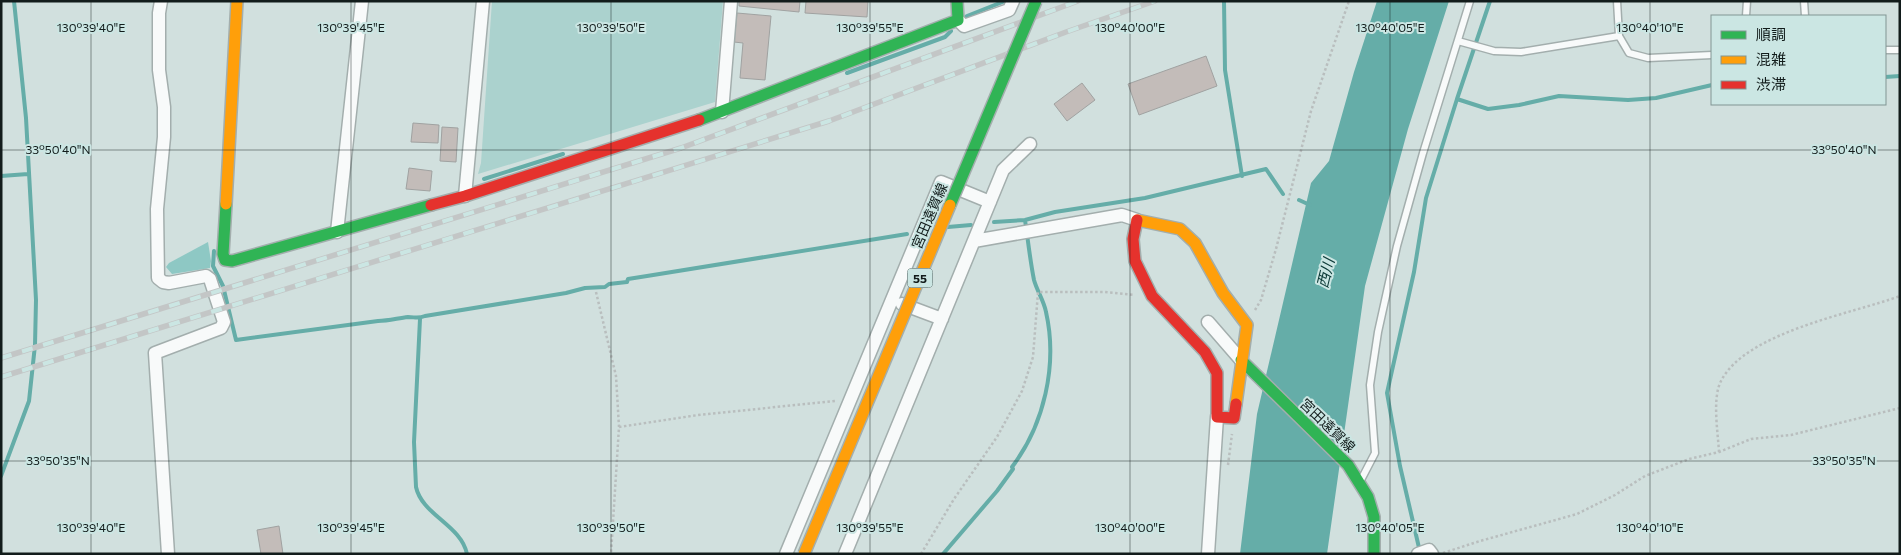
<svg xmlns="http://www.w3.org/2000/svg" width="1901" height="555" font-family="Commissioner,'Noto Sans JP',sans-serif">
<rect width="100%" height="100%" fill="#d1e0de"/>
<path fill="#abd2ce" d="M492 1H723L715 102 478 174 481 163Z"/>
<path fill="#8ec8c4" d="M208 242 211 261 210 268 172 274 166 267 169 263Z"/>
<path fill="#65ada8" d="M1377 1H1449L1408 129 1365 286 1327 554H1240L1257 414 1311 183 1329 161 1354 72Z"/>
<g fill="none" stroke-linecap="round" stroke-linejoin="round">
<path stroke="#65ada8" stroke-width="4" d="M1224 1 1225 70 1242 176
M964 19 967 16 1005 1
M847 73 945 37 951 31
M1885 77 1900 76
M1457 99 1490 1
M1 176 28 174
M484 179 563 154
M1299 200 1310 205
M994 222 1025 220 1055 212 1145 198 1266 169 1283 194
M948 227 971 225
M214 251 213 266 223 286 236 340 378 321C389 321 398 318 408 317 415 317 418 319 425 316L566 293 585 288 605 287 609 284 627 282 628 279 647 276 907 234
M420 319 414 442 416 487C422 515 461 525 467 554
M1 476 29 401 35 345 36 300 26 118 14 1
M1420 552 1400 466 1387 393 1414 272 1426 198 1457 99 1488 109 1519 105 1559 96 1628 100 1656 98 1712 85
M943 554 997 491 1013 469 1012 467C1044 425 1058 365 1046 312 1044 301 1037 291 1034 280 1030 260 1028 240 1025 220"/>
</g>
<path fill="#c3bcb9" stroke="#a0a2a1" d="M739 1H800L799 12 739 6Z
M806 1H868L867 17 805 13Z
M737 13 771 16 765 80 740 78 743 43 734 42Z
M1206 56 1217 86 1139 115 1128 84Z
M1082 83 1095 100 1067 121 1054 104Z
M413 123 439 125 438 143 411 142Z
M442 127 458 128 456 162 440 161Z
M409 168 432 171 430 191 406 189Z
M279 526 283 554H261L257 530Z"/>
<g fill="none" stroke-linecap="round" stroke-linejoin="round">
<defs>
<path id="lane" d="M1617 1 1619 36 1629 53 1648 58 1712 55
M1804 1 1805 16
M1746 16 1747 1
M1458 41 1494 51 1521 52 1619 36
M1885 50H1900
M1362 478 1375 453 1370 385 1378 332 1397 246 1423 153 1470 1"/>
<path id="street" d="M161 1 159 13V70L164 107V137L157 209 158 278 163 282 169 283 206 276 210 279 224 322 221 328 155 353 168 554
M958 20 964 26 1009 10 1013 1
M722 112 731 1
M465 196 483 1
M337 232 362 1
M974 241 1122 215 1137 220
M902 304 942 319
M1208 322 1241 360
M786 554 941 182 990 202
M845 554 1003 170 1030 144
M1208 554 1217 417
M1418 554 1429 550 1432 554"/>
<path id="fast" d="M699 120 958 20 957 1
M226 204 223 254 225 260 232 261 431 205
M1241 360 1348 465 1368 497 1374 517V554"/>
<path id="slow" d="M226 204 237 1
M1137 220 1180 229 1195 243 1223 293 1247 325 1236 404"/>
<path id="jam" d="M431 205 465 196 699 120
M1137 220 1133 239 1135 261 1152 296 1205 352 1217 373V417L1234 418 1236 404"/>
</defs>
<use href="#lane" stroke="#a3aead" stroke-width="9"/>
<use href="#street" stroke="#a3aead" stroke-width="15"/>
<use href="#fast" stroke="#a3aead" stroke-width="14"/>
<use href="#slow" stroke="#a3aead" stroke-width="14"/>
<use href="#jam" stroke="#a3aead" stroke-width="14"/>
<path stroke="#b9bebe" stroke-width="2.5" stroke-dasharray="2.5 2.5" stroke-linecap="butt" d="M596 292 616 376 619 427 611 554
M1255 310 1261 300 1276 249 1311 111 1349 1
M619 427 698 415 835 401
M1719 452C1718 433 1712 398 1721 381 1746 332 1851 314 1900 296
M1228 465 1232 434
M1443 553 1480 541 1577 514 1615 495 1645 476 1689 459 1719 452 1751 439 1791 435 1900 408
M921 554 954 499 997 437 1022 391 1033 357 1038 292H1105L1134 295"/>
<use href="#lane" stroke="#f8fafa" stroke-width="6"/>
<use href="#street" stroke="#f8fafa" stroke-width="12"/>
<use href="#fast" stroke="#30b455" stroke-width="11"/>
<use href="#slow" stroke="#ff9f0a" stroke-width="11"/>
<use href="#jam" stroke="#e5322d" stroke-width="11"/>
<defs>
<path id="rail" d="M1 358 681 148 1078 1
M1 377 829 121 1066 32 1155 1"/>
</defs>
<use href="#rail" stroke="#c3c6c6" stroke-width="5.5"/>
<use href="#rail" stroke="#cbe6e3" stroke-width="4" stroke-dasharray="11" stroke-linecap="butt"/>
<defs>
<path id="fast-bridge" d="M950 205 1036 1"/>
<path id="slow-bridge" d="M804 554 950 205"/>
</defs>
<use href="#fast-bridge" stroke="#a3aead" stroke-width="14" stroke-linecap="butt"/>
<use href="#slow-bridge" stroke="#a3aead" stroke-width="14" stroke-linecap="butt"/>
<use href="#fast-bridge" stroke="#30b455" stroke-width="11"/>
<use href="#slow-bridge" stroke="#ff9f0a" stroke-width="11"/>
</g>
<path fill="none" stroke="#121c1b" stroke-width="1" stroke-opacity="0.45" d="M91 1V554M351 1V554M611 1V554M870 1V554M1130 1V554M1390 1V554M1650 1V554M1 150H1900M1 461H1900"/>
<g text-anchor="middle" dominant-baseline="central" stroke-width="4" stroke-linejoin="round" paint-order="stroke">
<rect fill="#cbe6e3" stroke="#4a5957" stroke-width="1" x="907.5" y="268.5" width="25" height="19" rx="4"/>
<g font-size="12" font-weight="bold" fill="#121c1b">
<text x="920" y="278">55</text>
</g>
<g font-size="14" fill="#121c1b" stroke="#cbe6e3">
<text transform="translate(929 216) rotate(-67)">宮田遠賀線</text>
<text transform="translate(1328 425) rotate(44)">宮田遠賀線</text>
</g>
<g font-size="15" font-style="italic" fill="#0a3835" stroke="#cbe6e3">
<text transform="translate(1325 273) rotate(-76)">西川</text>
</g>
</g>
<g font-size="12" text-anchor="middle" fill="#121c1b" stroke="#cbe6e3" stroke-width="4" stroke-linejoin="round" paint-order="stroke">
<text x="91" y="32">130°39'40"E</text>
<text x="351" y="32">130°39'45"E</text>
<text x="611" y="32">130°39'50"E</text>
<text x="870" y="32">130°39'55"E</text>
<text x="1130" y="32">130°40'00"E</text>
<text x="1390" y="32">130°40'05"E</text>
<text x="1650" y="32">130°40'10"E</text>
<text x="58" y="154">33°50'40"N</text>
<text x="1844" y="154">33°50'40"N</text>
<text x="58" y="465">33°50'35"N</text>
<text x="1844" y="465">33°50'35"N</text>
<text x="91" y="532">130°39'40"E</text>
<text x="351" y="532">130°39'45"E</text>
<text x="611" y="532">130°39'50"E</text>
<text x="870" y="532">130°39'55"E</text>
<text x="1130" y="532">130°40'00"E</text>
<text x="1390" y="532">130°40'05"E</text>
<text x="1650" y="532">130°40'10"E</text>
</g>
<rect width="1901" height="555" fill="none" stroke="#121c1b" stroke-width="5"/>
<rect x="1711" y="15" width="175" height="90" fill="#cbe6e3" stroke="#819593"/>
<rect x="1721" y="31" width="25" height="8" fill="#30b455" stroke="#819593"/>
<text x="1756" y="40" font-size="15" fill="#121c1b">順調</text>
<rect x="1721" y="56" width="25" height="8" fill="#ff9f0a" stroke="#819593"/>
<text x="1756" y="65" font-size="15" fill="#121c1b">混雑</text>
<rect x="1721" y="81" width="25" height="8" fill="#e5322d" stroke="#819593"/>
<text x="1756" y="90" font-size="15" fill="#121c1b">渋滞</text>
</svg>
